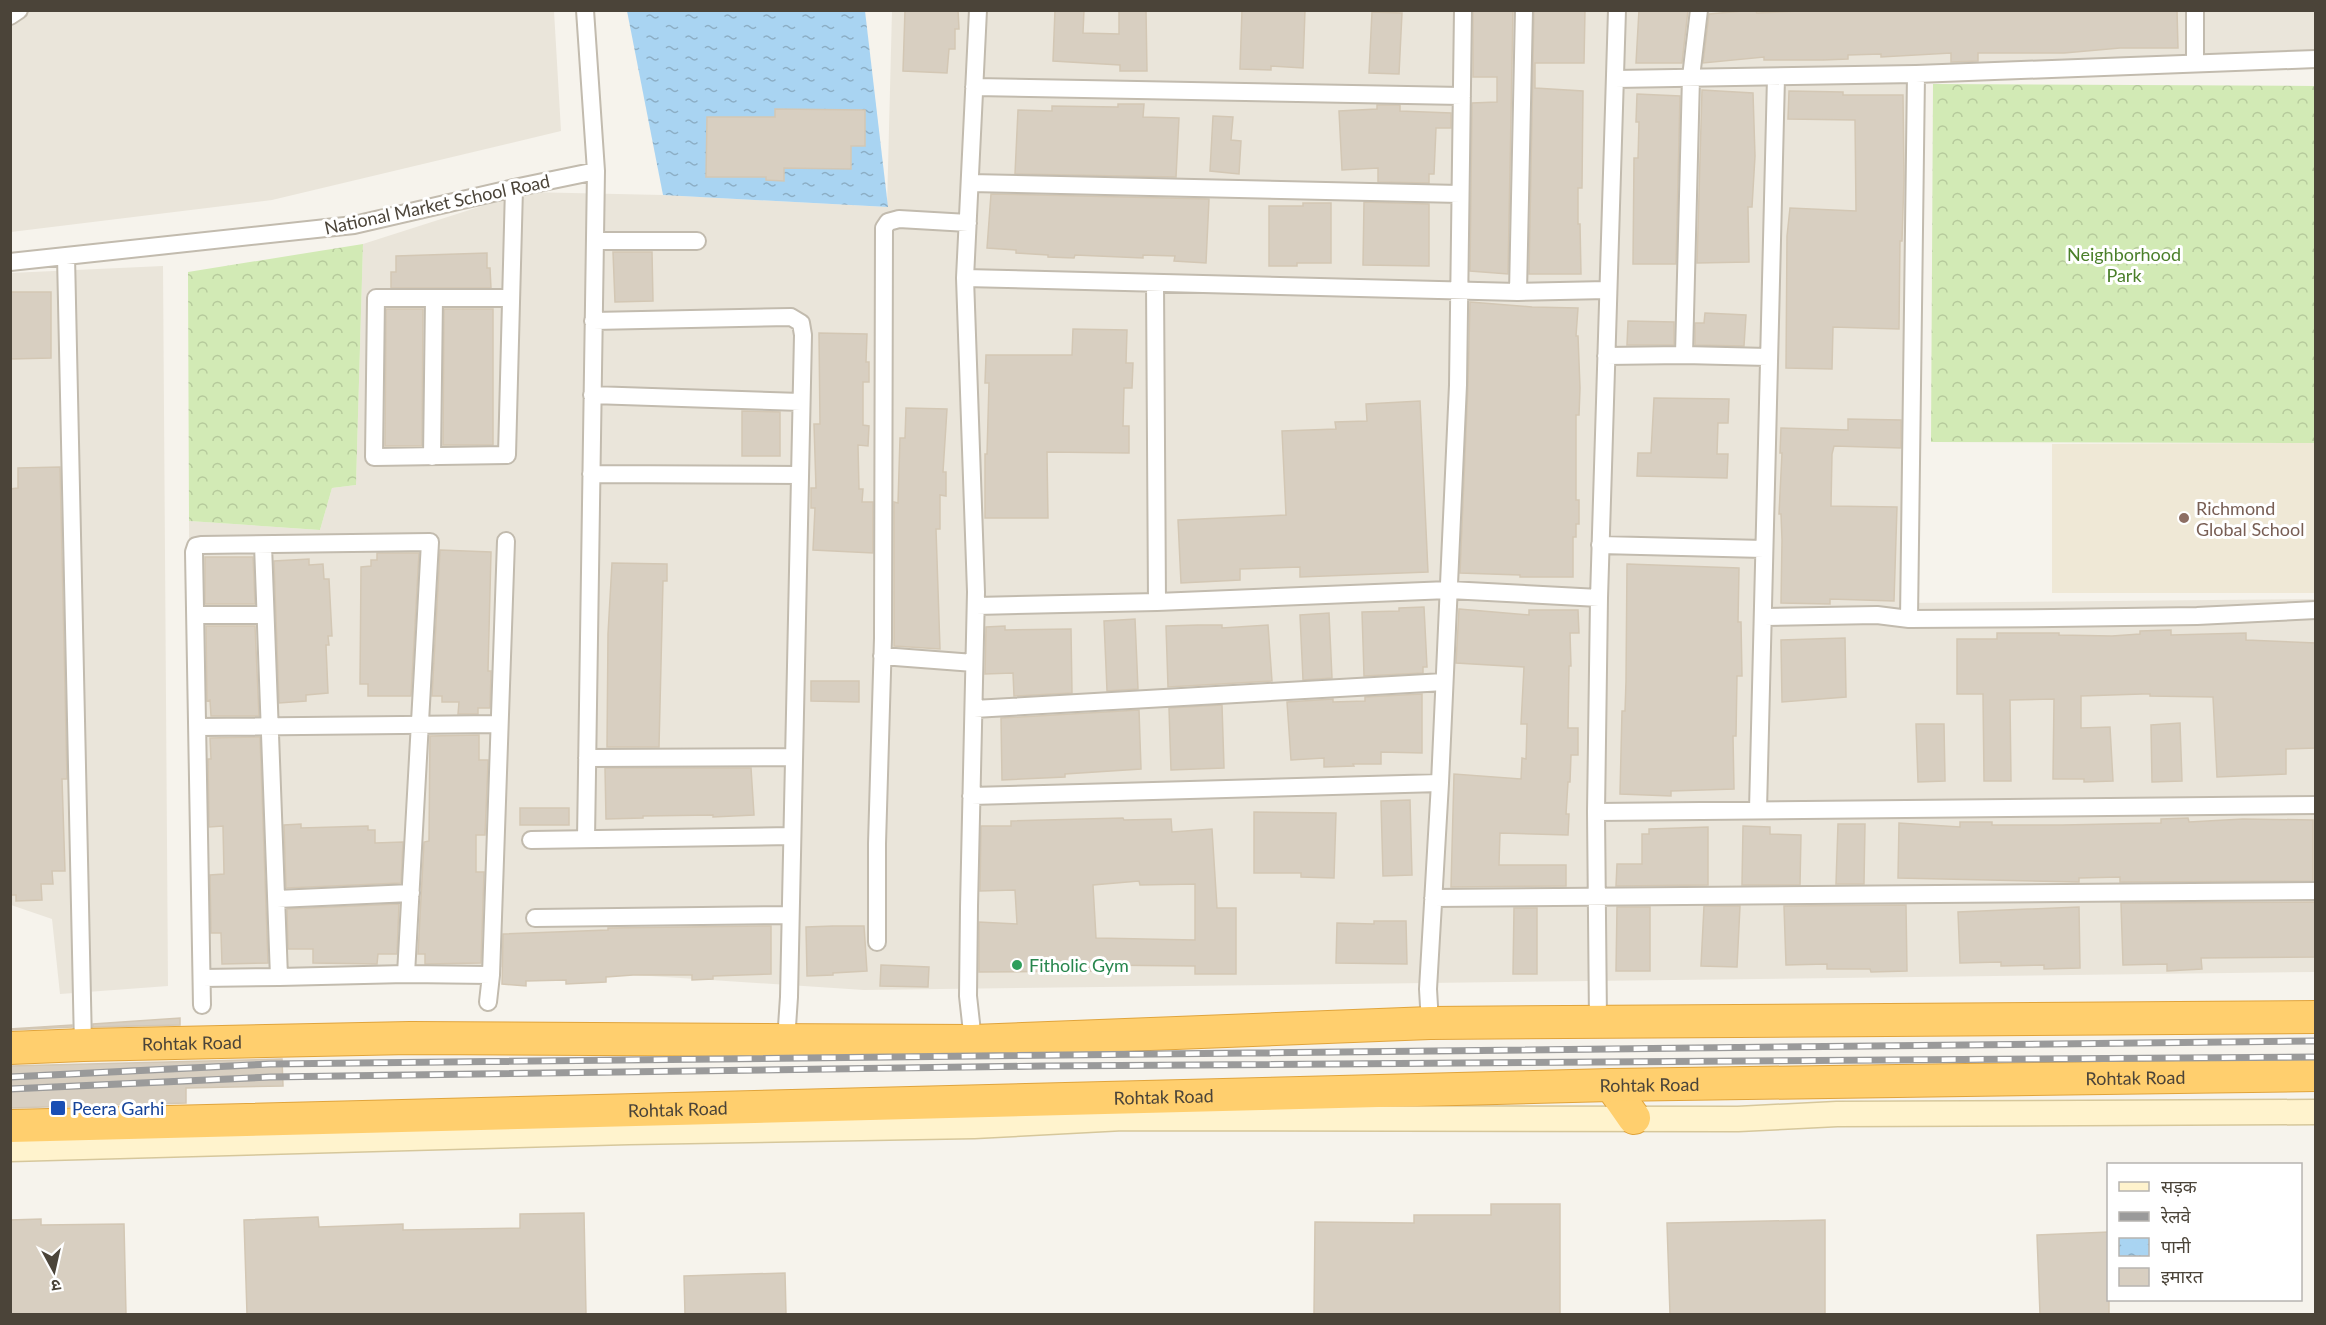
<svg xmlns="http://www.w3.org/2000/svg" width="2326" height="1325" font-family="Lato,'Noto Sans Devanagari',sans-serif">
<defs>
<pattern id="forest-crowns" width="20" height="18" patternUnits="userSpaceOnUse" patternTransform="scale(1.5)"><rect width="20" height="18" fill="#d2eab5"/><path d="M2 6a3 3 0 1 1 6 0M12 15a3 3 0 1 1 6 0" fill="none" stroke="#b6ca9c"/></pattern>
<pattern id="water-ripples" width="26" height="14" patternUnits="userSpaceOnUse" patternTransform="scale(1.5)"><rect width="26" height="14" fill="#a9d4f2"/><path d="M2 4q2-2 4 0t4 0M15 11q2-2 4 0t4 0" fill="none" stroke="#8caec5"/></pattern>
</defs>
<rect width="100%" height="100%" fill="#f6f3ec"/>
<path fill="#eae5da" d="M10 11H554L561 131 272 200 11 232Z
M892 11H2315V66L1923 78 1904 603 2315 599V972L864 990 513 967 192 975 189 521 320 530 332 488 356 485 363 244 526 192 663 195 887 207Z
M163 266 168 986 60 994 52 919 11 905 10 273Z"/>
<path fill="#efe8d6" d="M2315 443V593H2052V444Z"/>
<path fill="url(#forest-crowns)" d="M1933 84 2315 86V443L1931 442Z
M363 244 356 485 332 488 320 530 189 521 188 272Z"/>
<path fill="url(#water-ripples)" d="M627 11H865L888 207 663 195Z"/>
<path fill="#d8cfc1" stroke="#d3c7b4" stroke-width="1.5" fill-rule="evenodd" d="M905 10H958L959 29H955V49H949L947 73 903 71Z
M1055 10H1084L1083 33 1119 34V10H1146L1147 71H1120V65L1053 61Z
M1242 10H1305L1303 68 1271 66V70L1240 69Z
M1473 10H1513L1508 274 1470 271 1472 103 1497 102V77H1473Z
M1534 10H1585L1584 63H1535V88L1583 91 1582 188H1578V224H1580L1581 274H1529Z
M1639 10H1688L1682 63H1636Z
M1755 10 1757 13 1821 10H2177L2178 48H2120L2064 53H1978V61L1951 62V53L1881 57V54L1848 55V59L1823 60H1764V57L1703 63 1709 14Z
M1372 12 1402 13 1399 74 1369 73Z
M1702 90 1753 93 1755 156 1752 207H1748L1749 262 1697 263Z
M1789 91 1843 92V95H1903L1904 179 1902 241H1900L1899 329 1833 327 1832 369 1786 368 1787 236 1790 208 1856 211 1855 120 1788 119Z
M1637 94 1680 96 1676 264H1633L1634 158H1638L1639 122H1636Z
M1118 104H1144L1143 117 1179 118 1176 177 1015 174 1018 110 1052 111V106L1118 107Z
M1377 105H1400V111L1451 113V128H1436L1434 174H1429V183L1378 182V168L1342 170 1339 111 1377 109Z
M775 109 865 110V146H851V169L784 168V181L766 180V177H706L707 117H775Z
M1213 116 1233 117 1231 140 1241 141 1239 174 1210 171Z
M991 194 1209 199 1206 263 1174 261 1175 256 1143 255V258L1075 255 1074 258 1048 257V255L1016 253V250L987 248Z
M1364 202 1429 204V266L1363 265Z
M1303 203H1331V263H1297V266H1269V206H1303Z
M613 252H652L653 301 615 302Z
M487 253V268H490L491 288H391V272H396V256Z
M10 292H51V358L10 359Z
M1470 302 1532 307 1578 308 1576 336H1578L1580 388 1579 415H1576V500H1579V524H1576V537H1573V577H1520V575L1460 573 1468 385Z
M386 309H423L422 446H385Z
M444 309H493V445H443Z
M1705 313 1746 315 1744 346 1695 345V323H1704Z
M1628 321 1674 322V345H1627Z
M1073 329 1127 330 1126 363H1133L1132 388H1124L1123 426H1129V453L1047 452 1048 518H985V454H987L989 383H985L986 355H1072Z
M819 333 867 334 866 362H869V382H863V425L869 426 868 446 858 445 859 489H863L862 502H873V553L813 550 815 508H811V488H816L814 424H820Z
M1654 398 1729 399 1728 423H1718L1717 454H1728L1727 478 1637 476 1638 453H1651Z
M1420 401 1428 572 1300 577V567L1240 569V580L1181 583 1178 520 1286 515 1282 431 1336 429 1335 422 1367 421 1366 404Z
M906 408 947 409 943 472H946V496L940 495V529H936L940 649 894 646V502L898 503 900 438H905Z
M742 411 780 412V456H742Z
M1848 419 1901 420V448L1834 446 1832 454 1831 506 1897 507 1894 601 1830 599V604L1781 603 1782 540 1781 514H1779L1782 453H1780L1781 428 1848 430Z
M60 467 67 779H62L65 871H52L53 884H41L42 900 16 901V895H10V489L18 488V468Z
M440 550 491 552 488 671H491L490 708H478V714H458L459 702H442V696H432Z
M377 553H419L411 696H368V684H360L361 567 371 566V560H377Z
M205 557H253L255 604H205Z
M309 559V565L323 564 324 579H329L332 636H328L329 645H326L328 693 306 695V701L279 703 274 561Z
M612 563 667 564V581H663L659 747H607L608 634Z
M1627 564 1739 568 1738 622H1741L1742 676H1737L1736 736H1733L1734 789 1671 791V796L1620 794 1622 711H1625L1626 681Z
M1424 607 1427 667H1423V673L1364 676 1362 612 1399 611V608Z
M1459 609 1529 615V610H1578L1579 633H1570L1571 666H1569L1568 728H1578V755H1571L1570 782H1568L1566 814H1569L1568 835 1500 833 1499 865H1566V886L1451 887 1454 774 1521 779 1522 758 1526 759 1527 724H1521L1524 667 1456 663Z
M1329 613 1332 678 1303 680 1300 615Z
M1135 619 1138 689 1107 691 1104 621Z
M1198 625H1222V628L1268 625 1272 681 1168 687 1166 626Z
M206 626H255L259 716H211L210 700 207 701Z
M1005 626V630L1071 629 1072 693 1014 696 1013 673 985 674 986 627Z
M2171 630V635L2246 633V640L2316 643V748L2286 749V774L2217 777 2213 697 2150 696V694H2142L2081 696V728L2110 727 2113 781 2084 782V779H2053L2054 699 2010 700 2011 781H1984L1983 694H1957V639H1997V633H2059V635L2112 636 2140 634V631Z
M1845 638 1846 697 1782 702 1781 640Z
M811 681H859V702L811 701Z
M1422 694V753L1381 752V764H1353L1354 766 1324 767V758L1291 760 1287 702 1333 699V702L1365 701V697Z
M1222 705 1224 768 1171 770 1169 708Z
M1139 710 1141 769 1065 774V777L1002 780 1001 718Z
M2180 723 2182 781 2152 782 2151 725Z
M1916 724H1944L1945 781 1918 782Z
M479 735V760H488V763L485 835H476V872H484L481 963 425 964V954H418L424 842 429 841 430 736Z
M260 737 268 963 222 964 221 933H211L210 875 224 874 223 826 209 827 208 759H211L210 738Z
M605 768H751L754 815 713 817V815L643 816V818L606 819Z
M1410 800 1412 875 1383 876 1381 801Z
M520 808H569V825H520Z
M1254 812 1336 813 1334 878 1301 877V873H1254Z
M1123 818 1124 820 1171 819 1172 832 1212 829 1217 908H1236V974H1195V966L1096 965V971L979 972V922L1017 924 1015 890 980 891 981 826H1011V821ZM1139 881 1140 885 1195 884V940L1096 938 1093 885Z
M2188 818 2189 822 2243 819 2313 820V881L2120 882V877L2079 878V882L1898 878 1899 823 1960 827V822H1992V825H2062L2161 823V819Z
M301 824V828L368 826V830H375V843L403 842 401 883 286 888 284 825Z
M1838 824H1865L1864 884H1836Z
M1743 826 1770 827V834L1801 835 1800 885H1742Z
M1708 827V885L1616 886 1617 864H1642V834H1649V829Z
M2316 902V957L2201 958 2202 969 2167 971V964L2123 965 2121 903Z
M399 904 397 954H378L377 964 313 963V949H288L287 909Z
M1906 905 1907 971 1871 972 1870 969H1827V964L1786 965 1784 906Z
M1704 906H1740L1737 967 1701 966Z
M1617 907H1650V971H1616Z
M2079 907 2080 968 2044 969V965L2001 966V962L1960 963 1958 912Z
M1514 908H1537V974H1513Z
M1374 921H1406L1407 964 1336 963 1337 923 1374 924Z
M771 926V974L713 976V979L692 980V975H633L606 977V982L566 984V980L526 981V986L502 984 503 934 608 930V928Z
M833 926H864L867 971 833 973V975L807 976 806 927Z
M881 965 929 967 928 987 880 986Z
M180 1018V1025L93 1027V1024Z
M72 1025V1027L10 1030V1029Z
M282 1059 283 1086 186 1088V1103L10 1108V1066Z
M1491 1204H1560V1314H1314L1315 1222 1414 1223V1215H1491Z
M584 1213 586 1314H247L244 1220 318 1217 319 1227 403 1224V1230L520 1228V1214Z
M41 1219V1225L124 1224 126 1314H10V1220Z
M1825 1220V1314H1670L1667 1223Z
M2109 1232V1314H2040L2037 1235Z
M785 1273 786 1314H685L684 1276Z"/>
<g fill="none" stroke-linecap="round" stroke-linejoin="round">
<defs>
<path id="street" d="M585 10 596 171 586 839
M10 16 19 10
M2195 62V10
M1615 79 1916 74 2316 59
M974 87 1462 96
M970 183 1460 194
M595 241H697
M66 256 83 1045
M10 262 354 225 514 188 596 171
M965 278 1518 292 1607 290
M1155 283 1157 602
M1518 292 1524 10
M511 298H376L374 457 507 455 514 188
M593 321 791 317 801 323 803 335 789 997 786 1041
M1684 355 1768 357
M1606 356 1684 355 1691 77 1699 10
M592 395 801 402
M432 457 434 298
M591 474 799 475
M263 545 279 977 406 974 491 975
M1600 545 1764 549
M976 606 1157 602 1449 590 1599 598
M196 615H265
M1764 617 1877 615 1909 619 2053 618 2197 616 2316 610
M1909 619 1916 74
M882 656 974 663
M974 709 1444 682
M198 727 499 724
M587 758 793 757
M971 796 1440 783
M1758 810 1776 77
M1596 812 2316 805
M531 840 792 836
M1433 898 2316 891
M277 899 411 893
M535 918 790 915
M877 942V844L883 638 884 228 888 222 899 219 968 223
M202 978 279 977
M488 1002 491 975 506 541
M202 1005 194 552 196 546 201 545 430 542 406 974
M1598 1021 1596 812 1599 598 1617 10
M1430 1023 1428 989 1440 783 1458 385 1463 10
M973 1041 968 996 969 907 976 592 965 278 978 10"/>
<path id="secondary" d="M10 1149 629 1132 974 1126 1123 1118 1738 1119 1837 1114 2316 1112"/>
<g id="highway">
<path id="s1" d="M10 1048 83 1045 410 1038 973 1041 1430 1023 2316 1017"/>
<path d="M1611 1085 1634 1118"/>
<path id="s2" d="M10 1126 1611 1085 2316 1075"/>
</g>
</defs>
<use href="#street" stroke="#c2bbae" stroke-width="20"/>
<use href="#secondary" stroke="#d6c79b" stroke-width="27"/>
<use href="#highway" stroke="#e0a43c" stroke-width="34"/>
<use href="#street" stroke="#fff" stroke-width="16"/>
<use href="#secondary" stroke="#fff3cd" stroke-width="24"/>
<use href="#highway" stroke="#ffcf6e" stroke-width="32"/>
<defs>
<path id="rail" d="M10 1077 270 1064 2316 1041
M10 1089 270 1077 1043 1066 2316 1057"/>
</defs>
<use href="#rail" stroke="#9a9a9a" stroke-width="7"/>
<use href="#rail" stroke="#fff" stroke-width="4.5" stroke-dasharray="14" stroke-linecap="butt"/>
</g>
<circle fill="#8d6e63" stroke="#fff" stroke-width="2" cx="2184" cy="518" r="6"/>
<circle fill="#2e9e5b" stroke="#fff" stroke-width="2" cx="1017" cy="965" r="6"/>
<rect fill="#1a4fb4" stroke="#fff" stroke-width="2" x="50" y="1100" width="16" height="16" rx="3"/>
<g text-anchor="middle" dominant-baseline="central" stroke-width="6" stroke-linejoin="round" paint-order="stroke">
<g font-size="18" fill="#4b4439" stroke="#fff">
<text transform="translate(437 204) rotate(-12)">National Market School Road</text>
<text stroke="none"><textPath href="#s1" startOffset="182">Rohtak Road</textPath></text>
<text stroke="none"><textPath href="#s2" startOffset="2126">Rohtak Road</textPath></text>
<text stroke="none"><textPath href="#s2" startOffset="1640">Rohtak Road</textPath></text>
<text stroke="none"><textPath href="#s2" startOffset="1154">Rohtak Road</textPath></text>
<text stroke="none"><textPath href="#s2" startOffset="668">Rohtak Road</textPath></text>
</g>
<g font-size="18" fill="#4a7f2a" stroke="#fff">
<text x="2124" y="254">Neighborhood<tspan x="2124" dy="21">Park</tspan></text>
</g>
<g font-size="18" fill="#785e54" stroke="#fff" text-anchor="start">
<text x="2196" y="508">Richmond<tspan x="2196" dy="21">Global School</tspan></text>
</g>
<g font-size="18" fill="#27864d" stroke="#fff" text-anchor="start">
<text x="1029" y="965">Fitholic Gym</text>
</g>
<g font-size="18" fill="#164399" stroke="#fff" text-anchor="start">
<text x="72" y="1108">Peera Garhi</text>
</g>
</g>
<rect width="2326" height="1325" fill="none" stroke="#4b4439" stroke-width="24"/>
<rect x="2107" y="1163" width="195" height="138" fill="#ffffff" stroke="#b7b4b0" stroke-width="1.5"/>
<rect x="2119" y="1182" width="30" height="9" fill="#fff3cd" stroke="#b7b4b0" stroke-width="1.5"/>
<text x="2161" y="1193" font-size="18" fill="#4b4439">सड़क</text>
<rect x="2119" y="1212" width="30" height="9" fill="#9a9a9a" stroke="#b7b4b0" stroke-width="1.5"/>
<text x="2161" y="1223" font-size="18" fill="#4b4439">रेलवे</text>
<rect x="2119" y="1238" width="30" height="18" fill="url(#water-ripples)" stroke="#b7b4b0" stroke-width="1.5"/>
<text x="2161" y="1253" font-size="18" fill="#4b4439">पानी</text>
<rect x="2119" y="1268" width="30" height="18" fill="#d8cfc1" stroke="#b7b4b0" stroke-width="1.5"/>
<text x="2161" y="1283" font-size="18" fill="#4b4439">इमारत</text>
<g transform="translate(54 1271) rotate(172)" stroke="#ffffff" stroke-width="4.5" paint-order="stroke">
<path d="M0-4.5L10 22L0 15L-10 22Z" fill="#4b4439"/>
<text y="-9" font-size="16" font-weight="bold" text-anchor="middle" fill="#4b4439">उ</text>
</g>
</svg>
